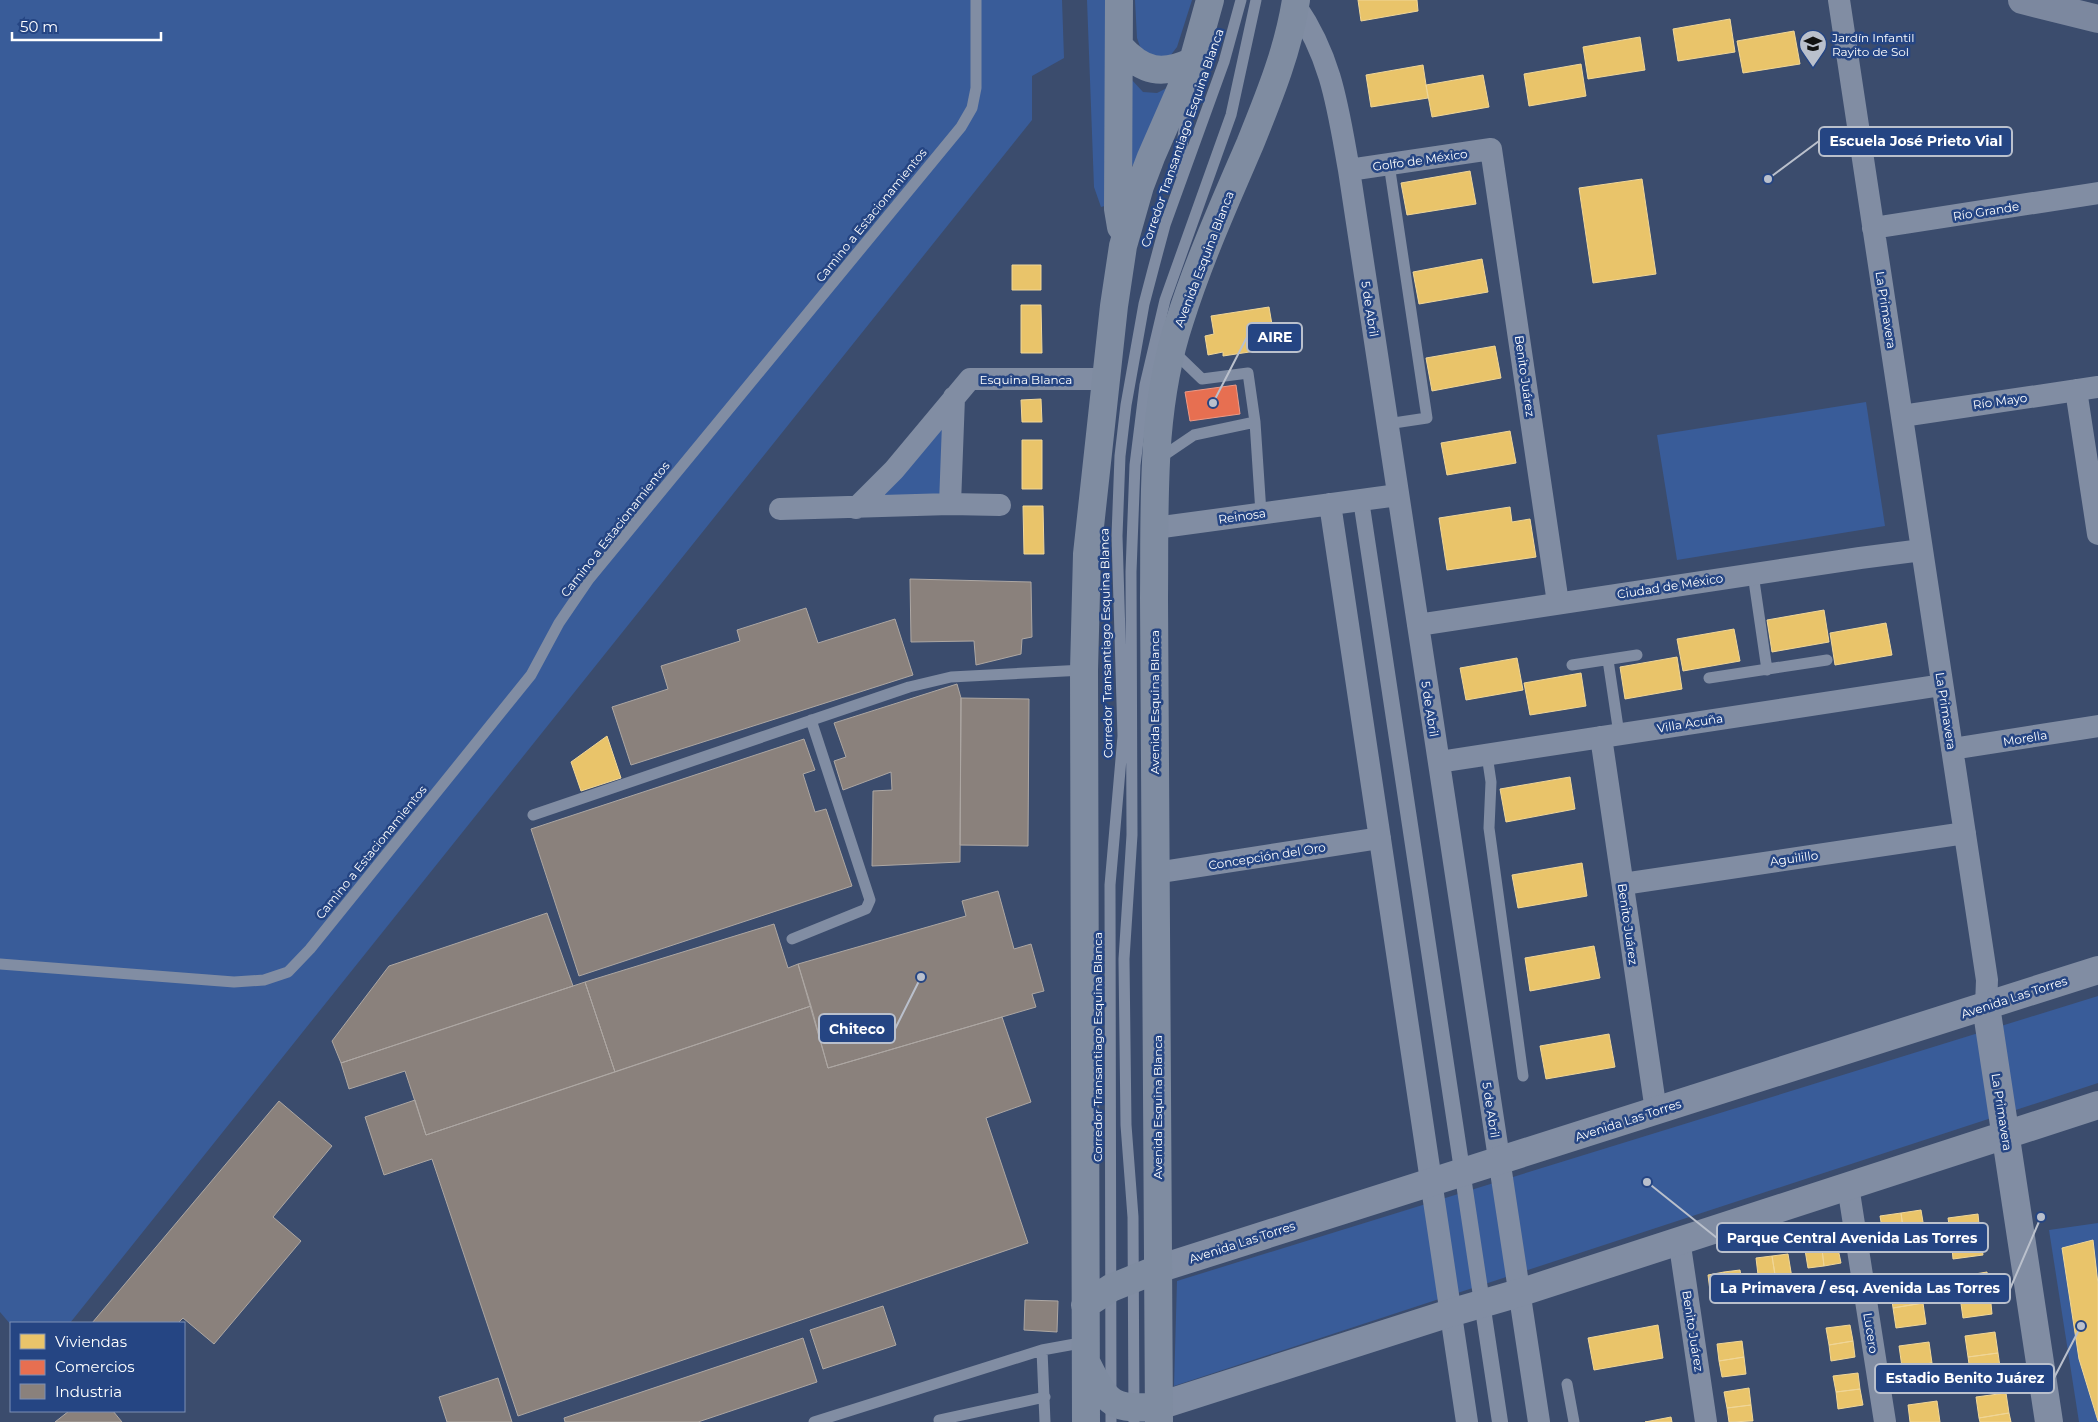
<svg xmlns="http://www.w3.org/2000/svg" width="2098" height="1422" font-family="Montserrat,sans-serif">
<rect width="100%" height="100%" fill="#3b4c6d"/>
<path fill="#395c99" d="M0 0H1062L1064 58 1032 76V120L70 1323H11V1325L0 1312Z
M1087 0H1110L1116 203 1101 207 1094 187Z
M1135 0H1192L1177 47 1167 60 1142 52 1137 38Z
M1131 79 1143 92 1157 93 1169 87 1137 167 1129 164Z
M1866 402 1885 526 1677 560 1657 435Z
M944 419 941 496 876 501Z
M2098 996V1083L1174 1386 1177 1281Z
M2098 1223V1422H2079L2049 1230Z"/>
<path fill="#e9c46a" stroke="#f0d697" d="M1358 0H1417L1418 11 1361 21Z
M1730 19 1735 52 1678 61 1673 29Z
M1794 31 1800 64 1743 73 1737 41Z
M1640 37 1645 70 1588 79 1583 47Z
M1581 64 1586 96 1529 106 1524 74Z
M1423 65 1428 98 1371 107 1366 75Z
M1483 75 1489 107 1432 117 1426 85Z
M1470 171 1476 204 1407 215 1401 183Z
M1642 179 1656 274 1593 283 1579 188Z
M1482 259 1488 292 1419 304 1413 272Z
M1012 265H1041V290H1012Z
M1021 305H1041L1042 353H1021Z
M1269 307 1276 348 1223 356V352L1208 355 1205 336 1214 334 1211 316Z
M1495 346 1501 378 1432 391 1426 358Z
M1041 399 1042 422H1022L1021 400Z
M1510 431 1516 463 1447 475 1441 443Z
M1022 440H1042V489H1022Z
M1023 506H1043L1044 554H1024Z
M1510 507 1512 522 1530 519 1536 557 1447 570 1439 518Z
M1824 610 1829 642 1772 652 1767 620Z
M1886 623 1892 655 1835 665 1830 633Z
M1734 629 1740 661 1683 671 1677 639Z
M1677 657 1682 689 1625 699 1620 667Z
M1517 658 1523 690 1466 700 1460 668Z
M1581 673 1586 706 1530 715 1524 683Z
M607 736 621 778 581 791 571 762Z
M1570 777 1575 809 1506 822 1500 789Z
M1582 863 1587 896 1518 908 1512 875Z
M1594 946 1600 978 1530 991 1525 958Z
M1609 1034 1615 1067 1546 1079 1540 1046Z
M1921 1210 1926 1240 1905 1243 1901 1213Z
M1901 1213 1905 1243 1885 1246 1880 1216Z
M1978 1214 1980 1234 1951 1238 1948 1218Z
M1980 1234 1983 1255 1953 1259 1951 1238Z
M1836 1239 1841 1263 1824 1266 1821 1241Z
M2093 1240 2098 1284V1421L2079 1359 2062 1248Z
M1821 1241 1824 1266 1808 1268 1804 1244Z
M1788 1254 1792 1278 1776 1281 1772 1256Z
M1772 1256 1776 1281 1759 1283 1756 1258Z
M1740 1270 1744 1294 1728 1296 1724 1272Z
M1724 1272 1728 1296 1711 1299 1708 1275Z
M1987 1272 1990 1293 1960 1297 1957 1277Z
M1920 1283 1923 1303 1893 1308 1890 1287Z
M1990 1293 1992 1314 1963 1318 1960 1297Z
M1923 1303 1926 1324 1896 1328 1893 1308Z
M1658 1325 1663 1358 1594 1370 1588 1338Z
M1850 1325 1853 1341 1829 1345 1826 1328Z
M1995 1332 1998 1353 1968 1357 1965 1336Z
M1742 1341 1744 1357 1719 1361 1717 1344Z
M1853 1341 1855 1357 1831 1361 1829 1345Z
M1929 1342 1932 1363 1902 1367 1899 1346Z
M1998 1353 2001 1374 1971 1378 1968 1357Z
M1744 1357 1746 1374 1722 1377 1719 1361Z
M1932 1363 1935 1383 1905 1388 1902 1367Z
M1858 1373 1860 1389 1836 1392 1833 1376Z
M1749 1388 1751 1405 1727 1408 1724 1392Z
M1860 1389 1863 1405 1838 1409 1836 1392Z
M2006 1393 2009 1413 1979 1418 1976 1397Z
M1937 1401 1940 1422H1910L1908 1405Z
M1751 1405 1753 1421 1729 1422 1727 1408Z
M2009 1413 2011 1422H1980L1979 1418Z
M1671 1417 1672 1422H1645Z"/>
<path fill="#e76f51" stroke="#ee9a85" d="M1236 385 1240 414 1190 421 1185 392Z"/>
<path fill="#8a817c" stroke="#ada7a3" d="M910 579 1031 582 1032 637 1022 639 1021 654 976 665 974 641 911 642Z
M806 608 818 643 895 619 913 675 631 765 612 707 668 689 661 666 740 641 737 630Z
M957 684 961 698 960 862 872 866 873 791 892 790 891 772 843 790 834 761 846 757 834 723Z
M961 698 1029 699 1028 846 960 845Z
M804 739 815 770 803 774 815 812 826 809 852 886 579 976 531 829Z
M998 891 1014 949 1031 944 1044 991 1032 994 1036 1007 828 1068 798 964 966 916 962 901Z
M547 913 573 986 341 1063 332 1041 389 966Z
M774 924 788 968 798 964 811 1006 615 1072 585 982Z
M585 982 615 1072 426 1135 405 1071 349 1089 341 1063Z
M811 1006 828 1068 1002 1017 1031 1102 986 1118 1028 1243 518 1416 432 1159 384 1175 365 1117 415 1100 426 1135Z
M279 1101 332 1146 273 1217 301 1241 214 1344 183 1318 178 1323H92Z
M1025 1300 1058 1301 1057 1332 1024 1330Z
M883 1306 896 1345 823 1369 810 1330Z
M803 1338 817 1382 698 1422H565L564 1418Z
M498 1378 512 1422H447L439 1397Z
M69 1411H113L122 1422H55Z"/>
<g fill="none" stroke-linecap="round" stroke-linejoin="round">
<path stroke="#818da3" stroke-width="11" d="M1179 172 1188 96
M1173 351 1202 379 1248 373 1255 422
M1387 424 1427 418 1389 164
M1160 458 1194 435 1255 422 1261 513
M1753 574 1767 670
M1608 660 1619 734
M1572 665 1637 655
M1709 678 1827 660
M1487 755 1491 782 1489 828 1523 1076
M533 815 909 687 951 677 1084 670
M792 939 866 909 870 900 811 720
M0 964 234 982 264 980 288 972 310 949 531 675 559 623 589 579 961 127 972 108 976 88V0
M1042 1350 1045 1422
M1567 1384 1574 1422
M939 1420 1045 1397
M814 1422 1042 1350 1086 1342
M1111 1422 1110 885 1123 736 1117 536 1120 456 1126 405 1144 304 1154 266 1165 225 1224 62 1241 0
M1134 1422 1133 1217 1126 1125 1124 959 1132 835 1131 572 1135 465 1145 385 1165 300 1231 115 1256 0"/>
<path stroke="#818da3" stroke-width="16" d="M1361 500 1500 1422"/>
<path stroke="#818da3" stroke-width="22" d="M1839 0 1987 980 1986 1006
M1295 5C1332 58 1338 109 1349 170L1539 1422
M1349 170 1491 149 1558 603
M1873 228 2098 193
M2076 390 2098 534
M1902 416 2098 387
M950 504 954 397
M1330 504 1467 1422
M856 508 894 470 970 379H1106
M780 509 950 504 1000 505
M1155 528 1398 495
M1418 625 1860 558 1922 550
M1601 737 1656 1111
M1952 749 2098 726
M1439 762 1942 685
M1155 873 1380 838
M1623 884 1965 833
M1848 1186 1885 1422
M1679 1239 1706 1422"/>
<path stroke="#818da3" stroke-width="28" d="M1986 1006 2049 1422
M1158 1269 2098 970
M1159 1406 1450 1313 1519 1293 2098 1105"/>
<path stroke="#7c889f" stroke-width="28" d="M2022 0 2098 19"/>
<path stroke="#7f8ca1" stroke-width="28" d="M1119 0 1118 209 1121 227
M1120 47C1143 72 1162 76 1193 61
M1085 1305 1111 1288 1158 1269
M1087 1364C1107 1405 1114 1411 1159 1406
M1086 1422 1084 670 1087 554 1114 306 1123 246 1140 186 1151 157 1193 61 1210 0
M1159 1422 1154 598C1155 505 1150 410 1180 320 1199 260 1225 202 1250 144 1269 97 1288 51 1296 0"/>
</g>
<defs>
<symbol id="school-pin" viewBox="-11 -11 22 30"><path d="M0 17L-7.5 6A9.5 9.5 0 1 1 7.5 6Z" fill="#bac0cc" stroke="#254583"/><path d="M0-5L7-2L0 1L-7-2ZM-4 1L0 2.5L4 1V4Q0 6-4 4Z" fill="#111"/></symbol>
</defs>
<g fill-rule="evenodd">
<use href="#school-pin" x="1797" y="28" width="32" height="43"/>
</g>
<g text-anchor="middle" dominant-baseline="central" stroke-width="5" stroke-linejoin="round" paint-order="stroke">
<g font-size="12" fill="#fff" stroke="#254583" text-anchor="start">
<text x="1832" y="37">Jardín Infantil<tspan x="1832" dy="14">Rayito de Sol</tspan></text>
</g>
<g font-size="12" fill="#fff" stroke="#254583">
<text transform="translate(1182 138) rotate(-71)">Corredor Transantiago Esquina Blanca</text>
<text transform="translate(1420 160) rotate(-8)">Golfo de México</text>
<text transform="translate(1986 211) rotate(-9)">Río Grande</text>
<text transform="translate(871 215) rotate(-51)">Camino a Estacionamientos</text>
<text transform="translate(1204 259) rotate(-69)">Avenida Esquina Blanca</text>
<text transform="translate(1370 309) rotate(81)">5 de Abril</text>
<text transform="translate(1886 310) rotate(81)">La Primavera</text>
<text transform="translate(1525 376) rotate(82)">Benito Juárez</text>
<text x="1026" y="379">Esquina Blanca</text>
<text transform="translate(2000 401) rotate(-8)">Río Mayo</text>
<text transform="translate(1242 516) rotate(-8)">Reinosa</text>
<text transform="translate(615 529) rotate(-52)">Camino a Estacionamientos</text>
<text transform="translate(1670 586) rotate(-9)">Ciudad de México</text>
<text transform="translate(1106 643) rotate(-91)">Corredor Transantiago Esquina Blanca</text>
<text transform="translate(1154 702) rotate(-90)">Avenida Esquina Blanca</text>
<text transform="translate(1430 709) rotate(81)">5 de Abril</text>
<text transform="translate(1946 711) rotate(81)">La Primavera</text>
<text transform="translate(1690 723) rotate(-9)">Villa Acuña</text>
<text transform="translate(2025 738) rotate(-9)">Morella</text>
<text transform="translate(371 852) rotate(-51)">Camino a Estacionamientos</text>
<text transform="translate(1267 856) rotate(-9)">Concepción del Oro</text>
<text transform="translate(1794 858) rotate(-8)">Aguilillo</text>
<text transform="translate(1628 924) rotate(82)">Benito Juárez</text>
<text transform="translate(2014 997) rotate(-18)">Avenida Las Torres</text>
<text transform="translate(1097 1047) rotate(-90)">Corredor Transantiago Esquina Blanca</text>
<text transform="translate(1157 1107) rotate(-90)">Avenida Esquina Blanca</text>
<text transform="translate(1491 1110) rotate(81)">5 de Abril</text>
<text transform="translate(2002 1112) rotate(81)">La Primavera</text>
<text transform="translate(1628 1120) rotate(-18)">Avenida Las Torres</text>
<text transform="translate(1242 1242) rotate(-18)">Avenida Las Torres</text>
<text transform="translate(1693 1331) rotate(81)">Benito Juárez</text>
<text transform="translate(1871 1333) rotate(81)">Lucero</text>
</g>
</g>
<path fill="none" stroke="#bac0cc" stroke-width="2" d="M1768 179L1819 141M1213 403L1247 337M921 977L895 1029M1647 1182L1717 1238M2041 1217L2010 1289M2081 1326L2054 1378"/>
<g fill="#bac0cc" stroke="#254583" stroke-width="2">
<circle cx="1768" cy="179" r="5"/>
<circle cx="1213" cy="403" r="5"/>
<circle cx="921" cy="977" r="5"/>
<circle cx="1647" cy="1182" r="5"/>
<circle cx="2041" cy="1217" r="5"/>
<circle cx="2081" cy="1326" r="5"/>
</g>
<g fill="#254583" stroke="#bac0cc" stroke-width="2">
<rect x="1819" y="127" width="193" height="29" rx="5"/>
<rect x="1247" y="323" width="55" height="29" rx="5"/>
<rect x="819" y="1014" width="76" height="29" rx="5"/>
<rect x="1717" y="1223" width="271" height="29" rx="5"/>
<rect x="1710" y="1274" width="300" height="29" rx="5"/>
<rect x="1875" y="1364" width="179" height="29" rx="5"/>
</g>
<g font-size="14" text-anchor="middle" font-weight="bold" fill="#fff">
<text x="1916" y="146">Escuela José Prieto Vial</text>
<text x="1275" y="342">AIRE</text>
<text x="857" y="1034">Chiteco</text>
<text x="1852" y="1243">Parque Central Avenida Las Torres</text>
<text x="1860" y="1293">La Primavera / esq. Avenida Las Torres</text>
<text x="1965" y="1383">Estadio Benito Juárez</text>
</g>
<rect x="10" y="1322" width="175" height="90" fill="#254583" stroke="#7c8fb5"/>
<rect x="20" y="1334" width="25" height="15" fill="#e9c46a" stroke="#7c8fb5"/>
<text x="55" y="1347" font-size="15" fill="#ffffff">Viviendas</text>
<rect x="20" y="1360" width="25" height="15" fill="#e76f51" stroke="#7c8fb5"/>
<text x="55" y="1372" font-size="15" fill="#ffffff">Comercios</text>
<rect x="20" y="1384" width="25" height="15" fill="#8a817c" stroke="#7c8fb5"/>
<text x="55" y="1397" font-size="15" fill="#ffffff">Industria</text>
<path d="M12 32v8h149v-8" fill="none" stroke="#ffffff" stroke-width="2.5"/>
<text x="20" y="32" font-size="15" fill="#ffffff" stroke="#254583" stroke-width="4" paint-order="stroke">50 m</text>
</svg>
